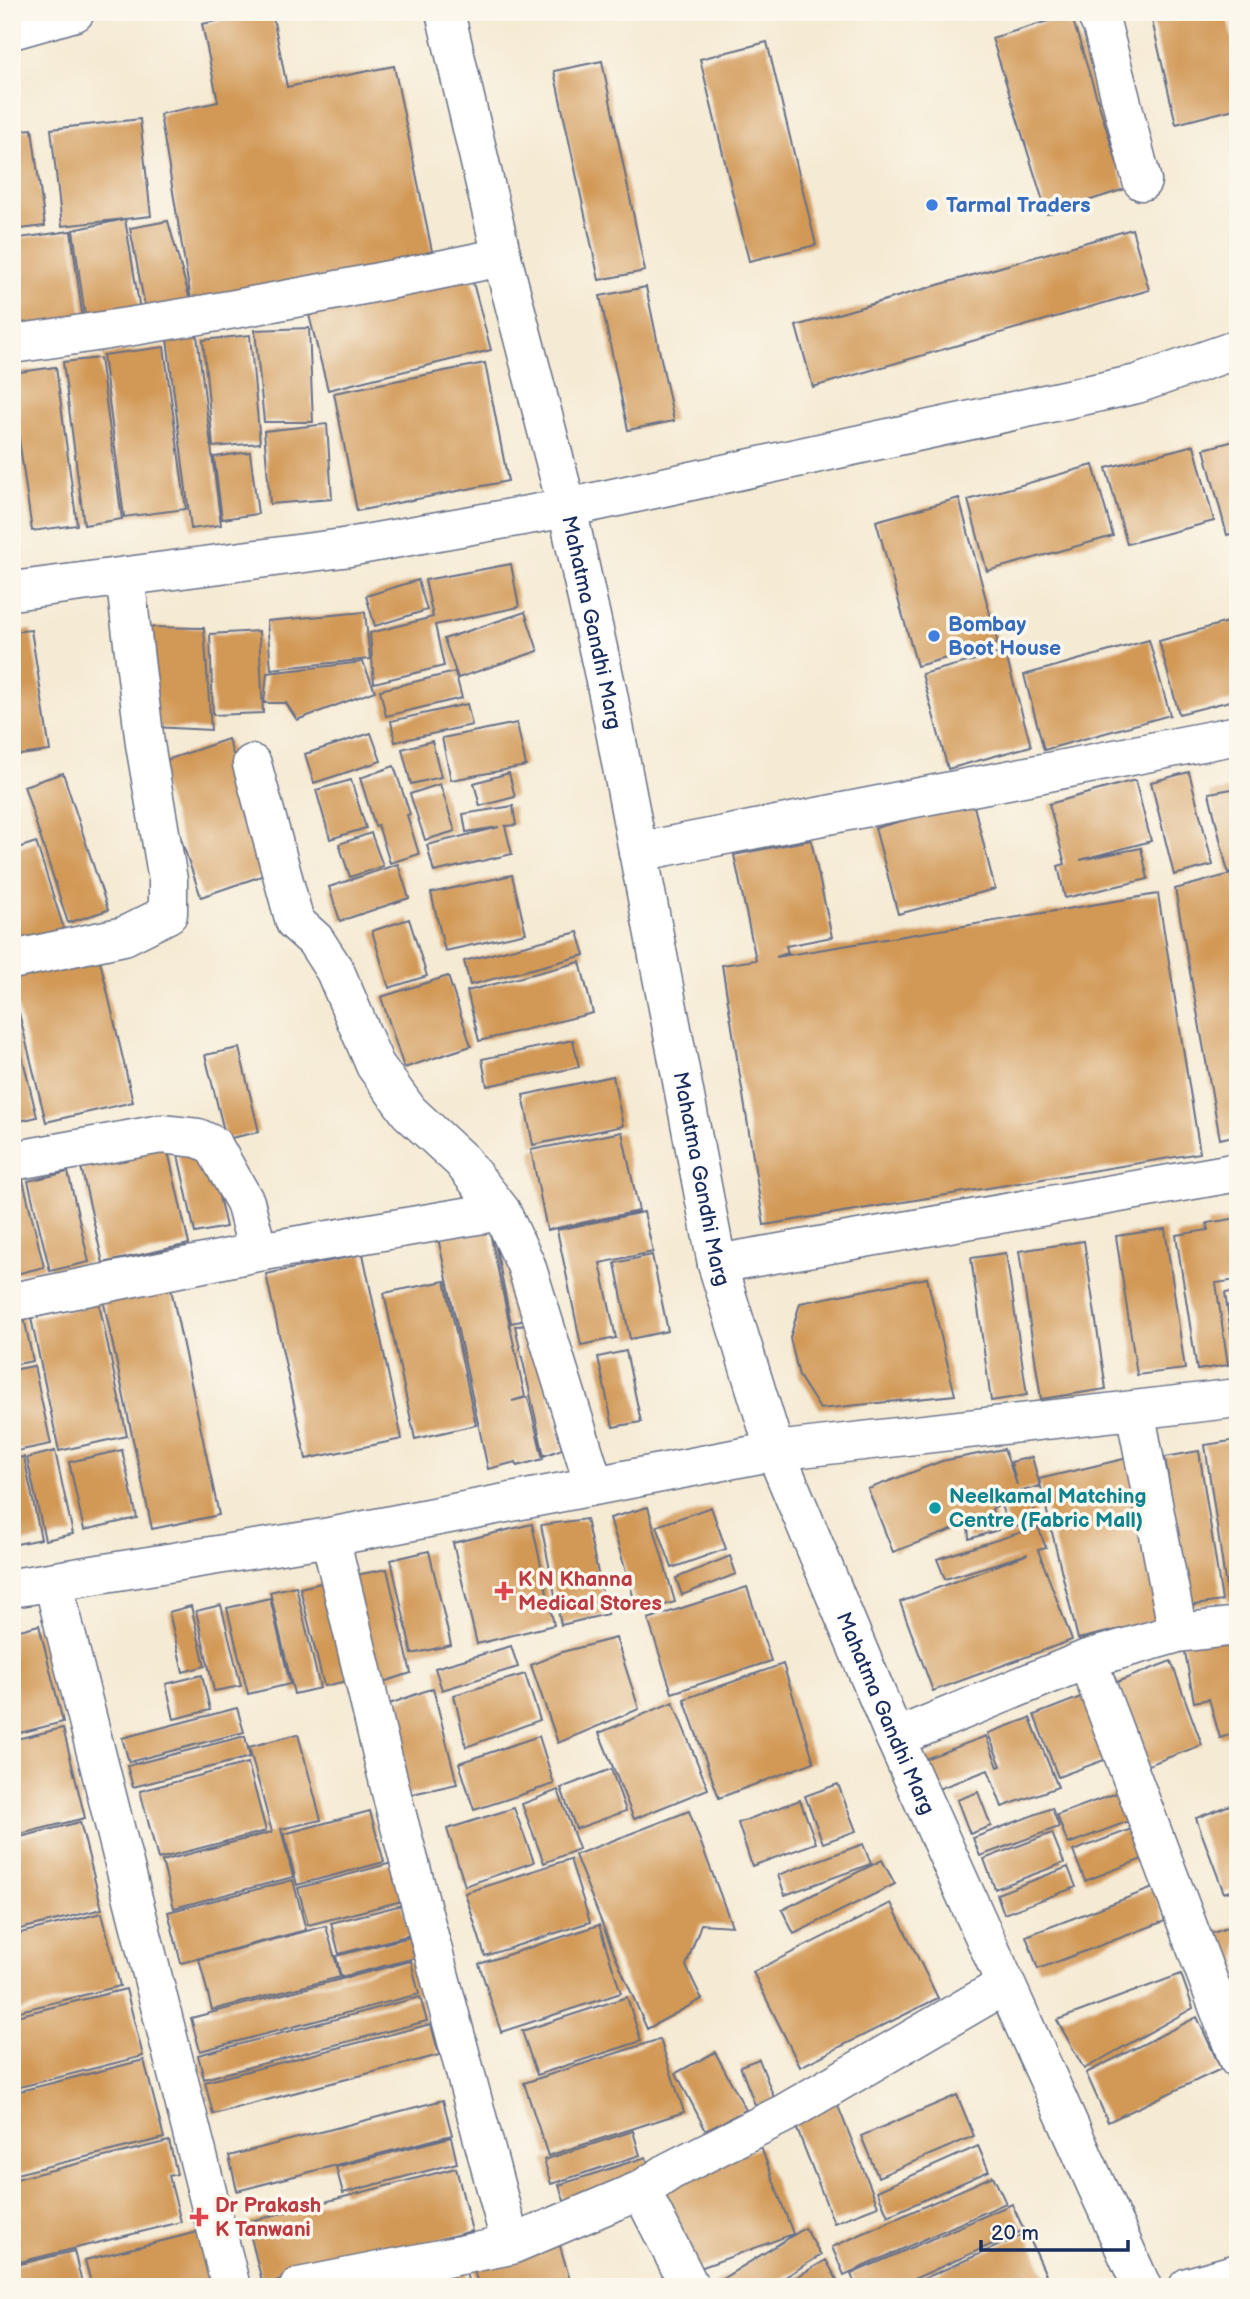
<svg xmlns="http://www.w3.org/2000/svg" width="1250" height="2299" font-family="'Balsamiq Sans',sans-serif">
<rect width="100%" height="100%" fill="#fbf7ec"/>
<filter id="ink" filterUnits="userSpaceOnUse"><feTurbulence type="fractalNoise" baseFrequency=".0143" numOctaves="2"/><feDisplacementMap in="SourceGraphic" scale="14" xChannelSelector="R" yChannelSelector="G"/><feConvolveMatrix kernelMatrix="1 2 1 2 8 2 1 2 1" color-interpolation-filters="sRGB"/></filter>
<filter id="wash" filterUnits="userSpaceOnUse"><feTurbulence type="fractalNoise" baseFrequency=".00686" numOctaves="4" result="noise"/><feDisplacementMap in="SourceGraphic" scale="28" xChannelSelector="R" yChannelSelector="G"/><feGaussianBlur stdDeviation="1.57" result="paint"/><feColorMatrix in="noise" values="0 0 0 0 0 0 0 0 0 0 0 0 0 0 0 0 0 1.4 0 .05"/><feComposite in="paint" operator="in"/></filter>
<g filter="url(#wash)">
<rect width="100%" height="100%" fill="#f5ead3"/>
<g id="blocks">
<path fill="#d29956" d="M260 12H272L287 87 394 66 434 261 191 300 160 114 218 102 202 24Z
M1150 12H1226L1238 62V108L1176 124Z
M1071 14 1125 189 1047 214 992 38Z
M767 42 816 245 749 261 700 59Z
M602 61 645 271 599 280 554 71Z
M140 119 151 216 62 226 51 129Z
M32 129 45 226 12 230V131Z
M125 219 141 316 86 323 73 230Z
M168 221 190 300 146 312 130 228Z
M1132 229 1149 290 813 387 796 326Z
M71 231 83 321 12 330V239Z
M471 275 491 350 328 390 309 315Z
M646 287 674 421 628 430 600 296Z
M196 327 221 525 191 529 166 331Z
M309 328 313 422H264L255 330Z
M250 335 260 443 213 447 203 340Z
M164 347 186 509 124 517 103 355Z
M100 358 122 519 84 525 63 362Z
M485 363 508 481 357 511 334 393Z
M56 367 77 525 32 531 12 389V373Z
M327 424 332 499 270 504 264 431Z
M1238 440V532L1227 535 1204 449Z
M1194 445 1214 521 1127 544 1106 468Z
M250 452 258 514 222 519 214 457Z
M1093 465 1113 536 987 571 968 500Z
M959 498 998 644 917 666 876 521Z
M12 501H14L19 541 12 542Z
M511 564 519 607 435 625 444 666 374 683 370 633 433 617 425 580Z
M418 580 427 610 375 626 366 596Z
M365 612 370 659 271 669 267 621Z
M525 612 538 651 458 678 444 639Z
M1238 619V699L1179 714 1159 641Z
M146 627 204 628 211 730 153 727Z
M31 630 50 751 12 756V632Z
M259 631 263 713 213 715 210 634Z
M1149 640 1170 715 1044 750 1024 675Z
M1005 652 1031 746 948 769 922 674Z
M363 662 375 691 297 720 286 703H264L267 673Z
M455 672 462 698 386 716 380 690Z
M467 704 472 725 395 742 391 721Z
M517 723 526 766 451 780 442 738Z
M371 733 381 761 314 783 305 754Z
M228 739 273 872 201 897 155 764Z
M432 741 441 777 411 784 402 749Z
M394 766 410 814 407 815 419 854 390 863 378 825 375 826 360 778Z
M1189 772 1213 865 1174 875 1151 782Z
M63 773 108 910 68 923 24 786Z
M509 773 515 797 480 806 474 783Z
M351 780 366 828 330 839 316 790Z
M1135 780 1151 841 1080 860 1141 848 1148 879 1065 898 1058 866 1065 864 1049 804Z
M440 784 455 831 425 840 410 794Z
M1238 788V870L1228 873 1209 793Z
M973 802 995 889 898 914 875 828Z
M513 806 516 825 505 826 512 854 434 872 427 845 499 827 466 832 463 814Z
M371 833 383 866 350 877 339 844Z
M811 840 832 937 786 946 788 953 776 957 1158 894 1200 1153 764 1225 722 965 756 960 734 855Z
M36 842 64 929 22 943 12 914V850Z
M398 864 409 898 340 921 329 887Z
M1238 872V1135L1220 1139 1175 889Z
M512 875 526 933 445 951 431 893Z
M409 919 427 976 389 988 372 931Z
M578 932 585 955 470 985 464 961Z
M99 956 133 1102 46 1122 12 985V976Z
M580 962 593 1013 479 1041 467 991Z
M448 976 471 1046 404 1068 381 997Z
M12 1015 37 1117 12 1123Z
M573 1040 579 1067 487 1086 482 1059Z
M239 1048 259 1132 226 1139 205 1055Z
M613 1076 623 1126 533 1145 523 1095Z
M622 1132 639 1211 547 1230 531 1150Z
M165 1138 189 1244 103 1263 79 1158Z
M208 1148 226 1227 195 1233 178 1155Z
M21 1172 44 1267 12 1275V1174Z
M68 1172 89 1262 50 1271 28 1181Z
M644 1212 653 1252 600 1263 616 1338 581 1345 557 1230Z
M1238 1218V1280L1216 1283 1228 1365 1197 1370 1176 1235 1208 1230 1207 1223Z
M489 1228 525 1397 512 1401 528 1397 543 1459 517 1466 516 1462 488 1469 438 1238Z
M1165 1229 1185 1369 1137 1375 1116 1236Z
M513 1239 531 1319 511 1323 495 1243Z
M1084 1241 1106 1389 1041 1399 1019 1251Z
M1006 1253 1027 1395 991 1401 971 1258Z
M363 1254 402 1439 306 1459 266 1274Z
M652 1255 668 1331 630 1339 615 1263Z
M927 1278 955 1395 820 1409 799 1376 790 1338 800 1303Z
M445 1281 476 1425 415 1439 384 1293Z
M170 1284 219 1515 152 1529 103 1299Z
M1238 1291V1366H1236L1225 1293Z
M21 1303 33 1361 12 1365V1304Z
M99 1303 127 1436 59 1451 31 1318Z
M532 1325 562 1449 544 1456 515 1326Z
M626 1351 641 1422 613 1427 598 1357Z
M34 1366 51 1444 12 1452V1370Z
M1238 1440V1600L1228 1601 1205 1445Z
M1004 1449 1017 1485 1011 1462 1032 1457 1040 1486 1019 1492 992 1509 998 1530 969 1539 968 1524 893 1552 868 1489 942 1461Z
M122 1450 137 1518 84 1530 69 1462Z
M55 1451 73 1534 45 1540 27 1458Z
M1199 1451 1222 1601 1188 1606 1165 1457Z
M24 1457 41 1539 12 1545V1459Z
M1128 1458 1167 1618 1078 1639 1039 1479Z
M1029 1496 1038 1520 1010 1529 1001 1506Z
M648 1507 675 1602 638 1612 610 1518Z
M711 1507 726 1549 672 1568 657 1526Z
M586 1519 607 1614 561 1625 541 1525Z
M532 1524 554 1625 477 1644 453 1543Z
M1038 1527 1046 1548 1038 1550 1072 1640 933 1691 900 1602 1028 1554 945 1579 937 1559Z
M429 1551 451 1645 412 1654 391 1560Z
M730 1556 736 1574 682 1595 676 1578Z
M387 1569 411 1673 380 1683 351 1576Z
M330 1581 352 1680 324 1686 300 1588Z
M296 1586 320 1688 294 1694 270 1592Z
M747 1587 771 1661 672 1693 648 1619Z
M270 1598 290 1684 248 1694 227 1608Z
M221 1605 241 1686 214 1691 196 1611Z
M191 1606 205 1666 183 1672 169 1612Z
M39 1625 63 1722 12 1735V1632Z
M1238 1635V1732L1220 1738 1209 1699 1194 1702 1183 1641Z
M616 1638 639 1709 558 1743 531 1665 562 1652Z
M511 1646 518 1667 442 1690 435 1668Z
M1171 1661 1202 1745 1135 1770 1104 1687Z
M783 1664 814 1762 719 1798 684 1699Z
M525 1674 540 1720 466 1747 454 1695Z
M202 1675 210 1710 174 1719 166 1684Z
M433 1688 457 1784 403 1796 384 1706Z
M1091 1693 1115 1756 1058 1777 1034 1715Z
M673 1702 708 1789 634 1819 599 1733Z
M237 1708 244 1732 129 1762 122 1738Z
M1030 1718 1058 1787 1002 1807 988 1770 933 1791 922 1760 986 1736 998 1767 1001 1766 988 1733Z
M63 1728 85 1818 12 1836V1740Z
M298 1734 321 1820 281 1829 293 1877 174 1908 162 1861 272 1832 249 1747Z
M245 1736 250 1757 133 1787 127 1766Z
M539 1736 554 1784 474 1810 459 1763Z
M248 1763 266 1831 158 1859 140 1791Z
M611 1769 626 1811 576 1829 561 1788Z
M838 1784 856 1831 823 1843 805 1796Z
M558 1790 579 1849 544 1863 522 1804Z
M1122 1791 1132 1820 1068 1844 1057 1815Z
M978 1792 991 1826 970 1834 957 1800Z
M800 1800 816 1843 752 1866 738 1823Z
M1238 1802V1888L1224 1893 1196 1818Z
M514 1808 534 1862 465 1886 447 1829Z
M1052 1808 1059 1827 980 1856 973 1838Z
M370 1811 384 1862 297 1885 284 1834Z
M689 1811 732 1926 701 1924 686 1966 702 1999 647 2029 611 1946 575 1855Z
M80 1822 102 1909 12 1931V1839Z
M1134 1828 1145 1858 1085 1881 1073 1851Z
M1052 1833 1064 1863 995 1889 984 1859Z
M863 1844 871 1864 785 1895 778 1875Z
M570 1859 590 1922 485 1956 465 1893Z
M882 1860 895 1884 794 1934 782 1910Z
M392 1863 402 1901 308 1925 298 1888Z
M1068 1867 1076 1887 1004 1914 997 1894Z
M293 1880 306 1930 181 1963 168 1912Z
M1153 1888 1165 1921 1038 1969 1026 1936Z
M891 1903 938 1998 800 2067 753 1972Z
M402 1905 410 1935 339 1954 331 1923Z
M102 1913 120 1986 12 2013V1935Z
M1238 1924V2020L1207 1935Z
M599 1925 621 1993 501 2032 479 1964Z
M326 1926 340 1977 212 2010 199 1959Z
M410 1937 415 1958 341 1977 336 1956Z
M411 1961 419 1994 200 2051 191 2018Z
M1181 1974 1193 2008 1084 2069 1057 2020Z
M126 1989 143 2056 12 2089V2017Z
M420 1997 427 2021 204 2079 198 2055Z
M627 1997 641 2041 537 2075 522 2031Z
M1197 2017 1221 2069 1108 2122 1086 2073Z
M431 2024 439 2055 213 2114 205 2082Z
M660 2039 684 2112 548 2156 524 2083Z
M715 2052 746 2110 706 2131 676 2073Z
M759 2059 778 2108 759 2115 740 2066Z
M144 2060 164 2138 12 2175V2093Z
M957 2095 974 2136 878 2177 861 2136Z
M834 2096 878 2206 834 2223 791 2114Z
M443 2100 452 2135 237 2191 229 2156Z
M633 2131 640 2155 551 2184 544 2160Z
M451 2137 457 2163 343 2193 336 2167Z
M169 2141 177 2174 169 2176 181 2222 12 2264V2180Z
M978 2146 989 2171 888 2216 877 2191Z
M761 2147 793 2234 692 2271 659 2184Z
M646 2157 653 2179 566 2207 559 2185Z
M456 2168 472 2231 263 2285 247 2222Z
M993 2176 1006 2203 844 2275 832 2247Z
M1012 2204 1024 2230 896 2287H856L851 2274Z
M805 2228 821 2255 769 2287H709Z
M198 2232 212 2287H92L85 2260Z
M1027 2233 1047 2277 1026 2287H905Z
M558 2239 572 2287H479L472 2264Z
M74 2251 83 2287H12V2266Z
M462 2259 470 2287H418L414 2274Z
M826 2260 841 2287H779Z"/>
</g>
</g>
<g filter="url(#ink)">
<use href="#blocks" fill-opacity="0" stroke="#677087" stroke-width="2"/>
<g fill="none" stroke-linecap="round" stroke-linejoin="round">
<defs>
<path id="minor" d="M1095 12 1102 26 1142 181
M12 30 75 12
M12 344C177 322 340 291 502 257
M12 591 343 548 567 508 1137 384 1238 349
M252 764 295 922 315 940 335 971 375 1065 409 1112 462 1161 501 1211 526 1265 594 1485
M638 852 1238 735
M12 960 124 936 168 914V880L145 744 125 576
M12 1161 161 1134 198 1138 213 1145 245 1202 258 1252
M717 1264 1238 1172
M12 1302 258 1252 501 1211
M1135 1410 1178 1633
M330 1537 393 1800 511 2245
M53 1582 231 2287
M12 1588 330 1537 775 1451 1238 1398
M1087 1659 1238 2059
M895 1738 1087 1659 1178 1633 1238 1626
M641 2190 690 2287
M299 2287 511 2245 641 2190 670 2171 785 2113 1005 1985
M1188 2287 1238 2273"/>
<g id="major">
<path id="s1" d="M445 12 502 257 567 508 608 694 717 1264 775 1451 895 1738 1142 2287"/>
</g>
</defs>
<use href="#minor" stroke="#677087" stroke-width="41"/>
<use href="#major" stroke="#677087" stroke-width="41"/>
<use href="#minor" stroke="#fff" stroke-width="38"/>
<use href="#major" stroke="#fff" stroke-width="38"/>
</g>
</g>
<g fill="#3f7fe0" stroke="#fbf7ec" stroke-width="2.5">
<circle cx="932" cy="205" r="7"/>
<circle cx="934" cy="636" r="7"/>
</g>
<circle fill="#0f9aa8" stroke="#fbf7ec" stroke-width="2.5" cx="935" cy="1508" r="7"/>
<g fill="#e0444e" stroke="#fbf7ec" stroke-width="2.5">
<path d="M500.5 1580.5h7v7h7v7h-7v7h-7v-7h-7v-7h7z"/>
<path d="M195.5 2206.5h7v7h7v7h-7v7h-7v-7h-7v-7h7z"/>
</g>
<g text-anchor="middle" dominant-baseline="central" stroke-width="7" stroke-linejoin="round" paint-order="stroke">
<g font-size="21" font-weight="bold" fill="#366cbe" stroke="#fbf7ec" text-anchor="start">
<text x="946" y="205">Tarmal Traders</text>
<text x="948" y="624">Bombay<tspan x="948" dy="24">Boot House</tspan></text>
</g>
<g font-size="21" fill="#1b2f5e" stroke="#fbf7ec">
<text stroke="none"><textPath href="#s1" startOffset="628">Mahatma Gandhi Marg</textPath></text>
<text stroke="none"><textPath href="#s1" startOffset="1195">Mahatma Gandhi Marg</textPath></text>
<text stroke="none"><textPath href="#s1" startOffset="1762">Mahatma Gandhi Marg</textPath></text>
</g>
<g font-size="21" font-weight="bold" fill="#0d838f" stroke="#fbf7ec" text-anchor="start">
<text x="949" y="1496">Neelkamal Matching<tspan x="949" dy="24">Centre (Fabric Mall)</tspan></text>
</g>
<g font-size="21" font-weight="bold" fill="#be3a42" stroke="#fbf7ec" text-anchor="start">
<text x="518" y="1579">K N Khanna<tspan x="518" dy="24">Medical Stores</tspan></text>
<text x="215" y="2205">Dr Prakash<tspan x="215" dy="24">K Tanwani</tspan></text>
</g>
</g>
<rect width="1250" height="2299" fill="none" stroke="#fbf7ec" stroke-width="42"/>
<path d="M981 2240v10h147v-10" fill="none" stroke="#1b2f5e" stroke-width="3.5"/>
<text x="991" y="2240" font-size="21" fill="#1b2f5e" stroke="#fbf7ec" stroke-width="5" paint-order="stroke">20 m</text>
</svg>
